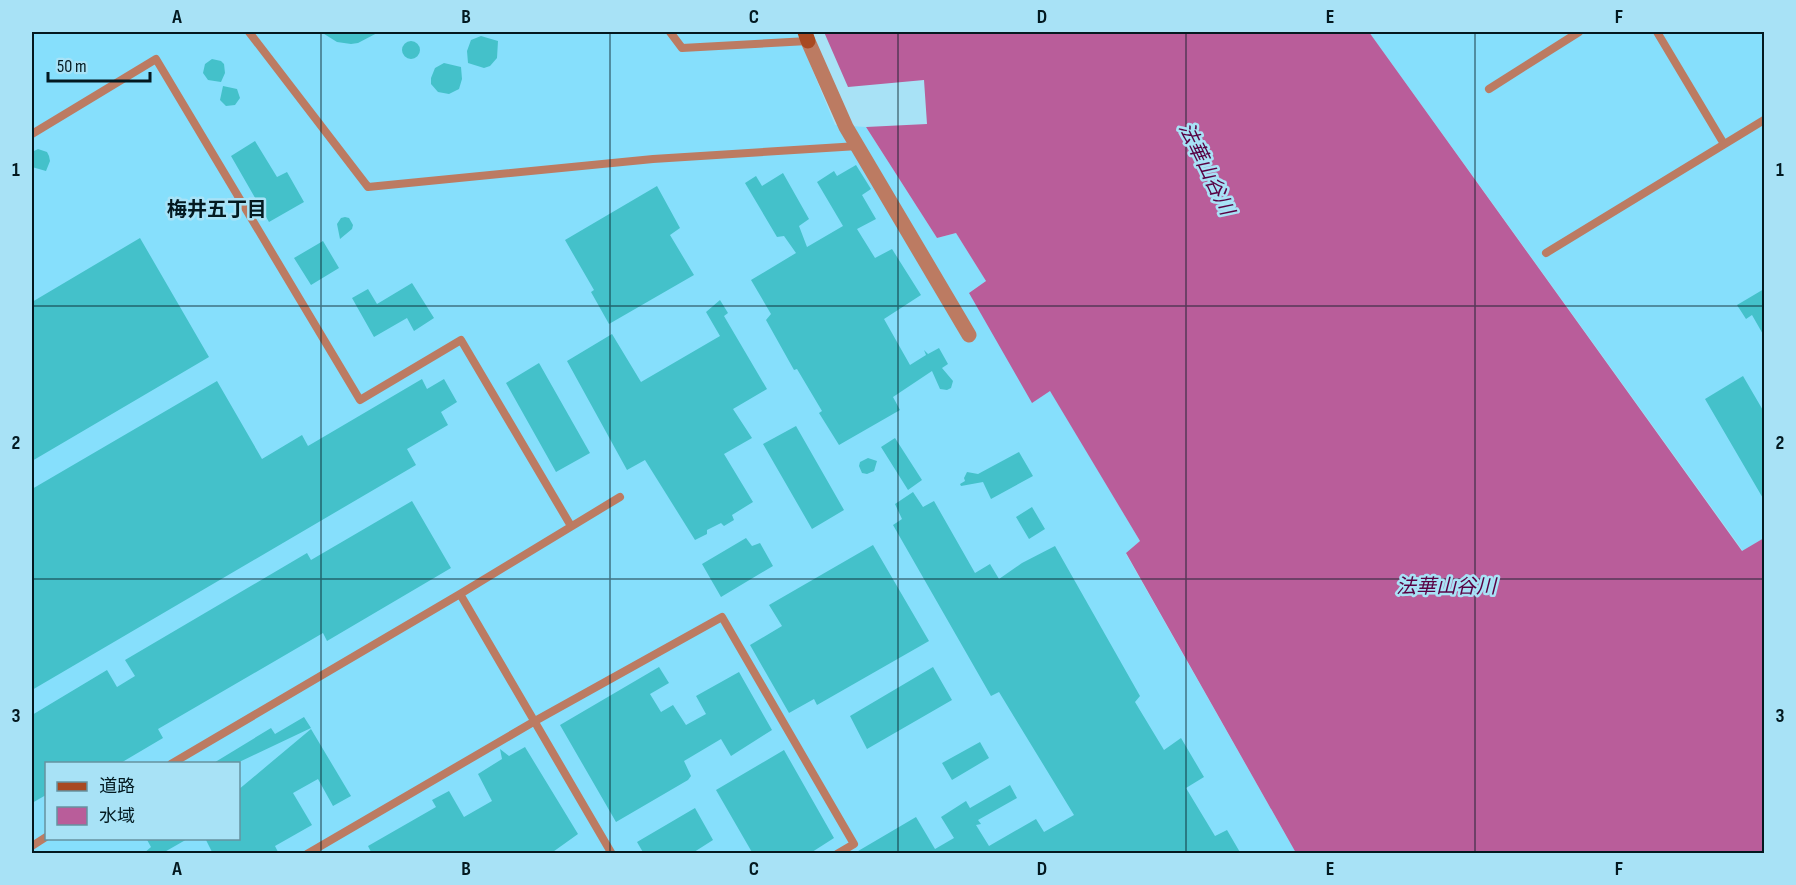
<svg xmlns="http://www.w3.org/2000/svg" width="1796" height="885" font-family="'Sofia Sans Condensed','Noto Sans JP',sans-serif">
<rect width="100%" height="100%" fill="#a8e2f6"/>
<path fill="#86dffc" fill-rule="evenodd" d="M32 32H797L835 125 866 127 937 238 956 233 986 281 970 292 1032 402 1050 390 1140 541 1126 554 1296 853H32ZM46 764H238V838H46Z
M1369 32H1764V538L1743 551Z"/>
<path fill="#b95d9a" d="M824 32H1369L1742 551 1764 538V578L1763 580 1764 582V853H1296L1126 553 1140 541 1050 391 1032 403 969 293 986 281 956 233 937 238 866 127 927 124 924 80 848 87Z"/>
<path fill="#44c1ca" d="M321 32H379L358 43 351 44 337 42Z
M481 36 498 41 497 58 490 66 484 68 468 63 467 51 471 40Z
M402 50a9 9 0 1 1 18 0a9 9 0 1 1-18 0Z
M212 59 221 61 224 64 225 73 221 82 208 80 203 73 205 64Z
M444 63 461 67 462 79 459 89 449 94 438 92 431 84V78L435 68Z
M223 86 237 89 240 98 235 105 226 106 220 100Z
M255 141 277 177 287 172 304 202 269 222 231 156Z
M38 149 47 152 49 156 50 161 46 171 32 167V152Z
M856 165 871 189 862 195 876 219 857 229 875 258 892 249 921 295 884 319 910 365 926 355 924 350 928 354 939 348 948 364 942 368 953 381 951 388 947 390 940 389 932 371 893 397 900 410 839 445 819 413 822 411 797 369 794 370 766 320 771 314 751 280 796 253 784 236 777 237 745 183 756 176 762 186 783 173 809 219 799 226 807 247 843 226 817 182 834 171 837 176Z
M657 186 680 228 670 235 694 275 609 324 591 292 594 290 565 240Z
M345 217 349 218 353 225 352 229 340 239 337 224 341 218Z
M140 238 209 357 32 461V302Z
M323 241 339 268 311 285 294 258Z
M412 283 434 318 414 331 407 318 374 337 352 298 368 289 377 304Z
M1764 289V336L1752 315 1746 319 1737 305Z
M720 300 728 313 724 316 767 389 733 409 752 438 724 454 753 502 732 515 734 520 724 526 721 523 707 530V534L695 540 645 460 627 470 567 361 612 334 641 382 720 336 706 312Z
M539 363 590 453 556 472 506 383Z
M1743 376 1764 412V500L1705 399Z
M422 379 427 389 444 379 457 402 441 412 448 425 407 449 416 465 32 690V489L217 381 262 459 302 435 308 446Z
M796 426 844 510 812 529 763 444Z
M895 438 922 480 908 490 881 447Z
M1019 452 1033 476 991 499 983 482 961 486 960 484 965 481 964 478 967 472 978 474Z
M868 458 877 461 874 471 867 474 862 473 859 466 860 462Z
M913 492 923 507 934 501 975 573 990 564 999 579 1022 563 1055 546 1140 696 1135 702 1164 750 1181 738 1204 777 1186 788 1215 836 1227 830 1241 854H853L916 817 935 849 954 838 941 817 966 801 970 808 1010 785 1017 798 978 820 981 824 976 825 989 846 1036 819 1044 832 1074 815 999 692 991 696 893 525 902 519 895 504Z
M412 501 451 568 327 641 323 633 158 729 163 738 119 764H46V795L32 803V715L107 670 117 687 135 676 125 660 307 553 311 560Z
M1032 507 1045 529 1029 539 1016 517Z
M746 538 752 546 760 543 773 566 721 597 702 564Z
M873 545 929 641 817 705 814 699 789 713 750 645 782 626 769 605Z
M659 667 669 683 650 694 661 712 673 705 686 725 706 714 696 696 739 672 772 730 731 756 721 739 684 761 691 776 688 780 616 822 560 725Z
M933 667 952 700 867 749 850 716Z
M304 717 311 728 235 764H212L271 728 275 734Z
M311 729 351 796 333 806 318 779 293 793 312 825 275 846 279 854H213L205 838H238V790Z
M980 742 989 758 952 780 942 763Z
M525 747 578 834 550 854H372L368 846 436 807 432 800 449 791 464 817 492 801 478 774 502 759 500 749 509 756Z
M784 750 834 838 809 854H753L716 790Z
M695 808 713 840 691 854H644L637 842Z
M146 838H189L161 854H143L151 847Z"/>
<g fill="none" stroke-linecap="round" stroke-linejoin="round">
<path stroke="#bc7b62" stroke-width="8" d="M249 32 368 187 653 159 858 146
M670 32 682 48 808 41
M1657 32 1724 144
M1489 89 1579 32
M32 134 156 59 360 400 461 340 571 526
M1546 253 1764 120
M460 594 612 854
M171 764 460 594 620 497
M32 846 46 837
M307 854 535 721 722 617 854 844 837 854"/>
<path stroke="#bc7b62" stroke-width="15" d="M808 41 846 127 969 335"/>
<path stroke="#a84921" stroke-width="15" d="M805 32 808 41"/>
</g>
<path fill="none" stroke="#031920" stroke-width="1.5" stroke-opacity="0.55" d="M321 32V854M610 32V854M898 32V854M1186 32V854M1475 32V854M32 306H1764M32 579H1764"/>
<g text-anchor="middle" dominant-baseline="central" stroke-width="5" stroke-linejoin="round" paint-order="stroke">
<g font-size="20" font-style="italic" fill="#580042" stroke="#a8e2f6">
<text transform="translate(1206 169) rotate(64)">法華山谷川</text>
<text x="1446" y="587">法華山谷川</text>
</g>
<g font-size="20" font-weight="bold" fill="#031920" stroke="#a8e2f6">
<text x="217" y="210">梅井五丁目</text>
</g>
</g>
<rect width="1796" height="885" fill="none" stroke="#a8e2f6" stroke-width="66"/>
<rect x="45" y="762" width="195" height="78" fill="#a8e2f6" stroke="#6692a0" stroke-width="1.5"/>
<rect x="57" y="782" width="30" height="9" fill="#a84921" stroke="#6692a0" stroke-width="1.5"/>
<text x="99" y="792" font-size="18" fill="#031920">道路</text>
<rect x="57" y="807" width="30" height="18" fill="#b95d9a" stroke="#6692a0" stroke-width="1.5"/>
<text x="99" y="822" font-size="18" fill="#031920">水域</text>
<path d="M48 72v9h102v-9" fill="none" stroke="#031920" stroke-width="3"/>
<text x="57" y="72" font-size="18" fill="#031920" stroke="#a8e2f6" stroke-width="4.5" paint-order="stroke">50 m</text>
<rect x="33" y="33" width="1730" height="819" fill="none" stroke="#031920" stroke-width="2"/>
<g font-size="20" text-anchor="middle" font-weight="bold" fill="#031920">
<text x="177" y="23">A</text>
<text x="466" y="23">B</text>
<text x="754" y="23">C</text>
<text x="1042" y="23">D</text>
<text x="1330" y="23">E</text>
<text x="1619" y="23">F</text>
<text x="16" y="176">1</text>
<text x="1780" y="176">1</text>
<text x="16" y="449">2</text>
<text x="1780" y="449">2</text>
<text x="16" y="722">3</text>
<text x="1780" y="722">3</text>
<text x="177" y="875">A</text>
<text x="466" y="875">B</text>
<text x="754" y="875">C</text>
<text x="1042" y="875">D</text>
<text x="1330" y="875">E</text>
<text x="1619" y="875">F</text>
</g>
</svg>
